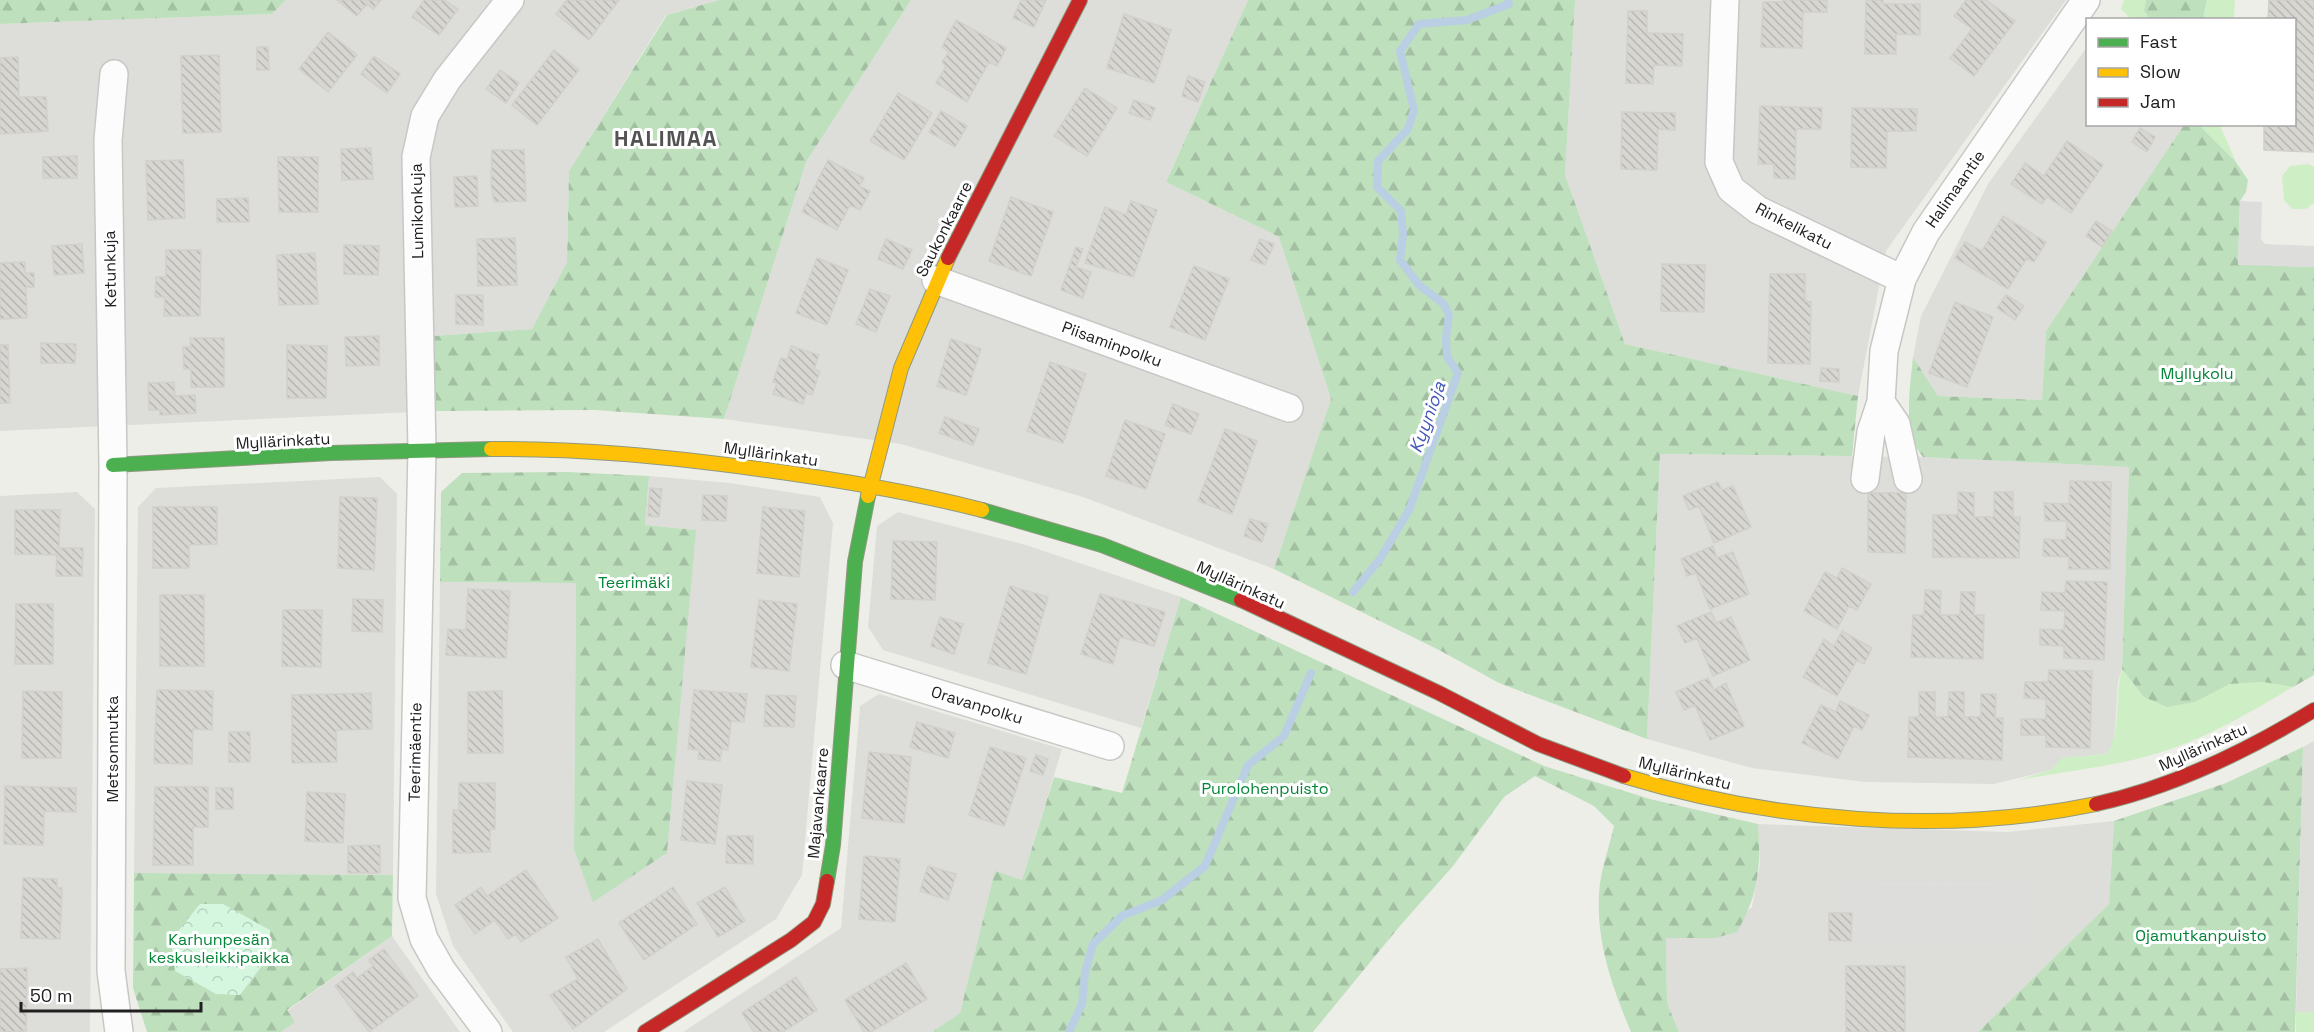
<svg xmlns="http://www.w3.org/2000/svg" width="2314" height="1032" font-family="'Space Grotesk',sans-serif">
<defs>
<pattern id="forest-firs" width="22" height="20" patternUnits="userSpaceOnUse" patternTransform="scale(1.5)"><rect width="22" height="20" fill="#bee0bd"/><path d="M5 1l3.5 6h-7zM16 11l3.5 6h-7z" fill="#a3c0a2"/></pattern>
<pattern id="park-crowns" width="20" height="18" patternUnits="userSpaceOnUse" patternTransform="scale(1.5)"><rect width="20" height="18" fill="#d5f7e0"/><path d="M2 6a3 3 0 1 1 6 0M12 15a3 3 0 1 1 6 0" fill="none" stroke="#b7d3c0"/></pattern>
<pattern id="building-back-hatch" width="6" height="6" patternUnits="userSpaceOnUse" patternTransform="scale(1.5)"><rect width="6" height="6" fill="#d7d6d1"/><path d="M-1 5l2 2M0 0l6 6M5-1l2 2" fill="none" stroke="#b8b7b3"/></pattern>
</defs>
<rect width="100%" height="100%" fill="#eeeee9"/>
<path fill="#ddddda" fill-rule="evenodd" d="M286 0H719L666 15 569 171 567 262 532 329 434 336 436 411 0 431V24L272 14Z
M911 0H1248L1166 182 1279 237 1331 399 1274 569 1083 497 901 444 724 419 806 162Z
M1575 0H2066L1886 251 1858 396 1625 344 1565 175Z
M2087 47 2088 124 2184 125 2046 331 2042 400 1938 396 1913 357 1921 316 1988 184Z
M1660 454 1923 457 2129 467 2122 669 2118 682 2114 742 2107 754 2063 758 2051 770 1994 784 1865 782 1752 768 1647 739Z
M649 476 730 483 820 497 833 523 802 875 776 919 604 1032H513L453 946 436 894 440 582 576 583 574 850 593 901 667 853 695 530 645 525Z
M380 477 397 494 393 875 134 873 138 507 156 488Z
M77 492 95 509 90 1032H0V496Z
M898 512 1026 545 1181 597 1141 728 883 650 868 627 877 526Z
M879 694 1062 749 1022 880 995 872 960 1013 932 1032H683L841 928 860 706Z
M2314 741V1012H2296L2303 747Z
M2114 821 2109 904 1978 1032H1679L1667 1003 1666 938H1715L1752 907 1760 865 1758 824 2007 832ZM1835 883 2034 884V885L1851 940 1852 913Z
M392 936 460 1032H281L295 1022 287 1011Z"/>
<path fill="#ceefc5" d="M2124 0H2146L2144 11 2151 19H2131L2121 9Z
M2207 0H2235L2234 19 2203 20Z
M2199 125H2220L2236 162Z
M2309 164 2314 167V203L2306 209H2292L2284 200 2282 176 2290 166Z
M2122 669 2144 697 2195 702 2230 684 2263 682 2293 687C2257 708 2222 729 2184 744 2132 765 2073 770 2018 780L2051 770 2062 758 2107 754C2122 729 2114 696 2122 669Z
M2296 1012H2314V1032H2296Z"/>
<path fill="url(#forest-firs)" d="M0 0H286L272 14 0 24Z
M719 0H911L806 162 724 419 594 410 436 411 434 336 532 329 567 262 569 171 667 15Z
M1248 0H1575L1565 175 1625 344 1858 396 1852 456 1660 454 1647 739 1499 683 1441 651 1274 569 1331 399 1279 237 1166 182Z
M2146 0H2207L2203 19 2151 20 2144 11Z
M2184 125H2199L2236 162 2248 180 2246 192 2240 201 2238 264 2314 267V675L2293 687 2263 682 2230 684 2195 702 2167 707 2144 697 2122 669 2129 467 1923 457C1902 432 1910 388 1913 357L1938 396 2042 400 2046 331Z
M567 472 649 476 645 525 696 530 667 853 593 902 574 850 576 583 440 582 441 492 462 473Z
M1181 597 1544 766 1650 799 1758 824C1761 867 1759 894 1737 932L1715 938H1666L1667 1003 1679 1032H1631C1613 989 1596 942 1599 894 1600 872 1609 848 1614 826L1594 806 1535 776 1504 797 1453 866 1399 927 1313 1032H932L960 1013 995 871 1022 880 1054 777 1122 793Z
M2303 747 2295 1032H1978L2109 904 2114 821 2226 783Z
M134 873 393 875 392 936 287 1010 295 1022 281 1032H147L133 988Z"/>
<path fill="url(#park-crowns)" d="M200 904H223L270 930V955L240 995 216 994 175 971 171 940Z"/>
<path fill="#dddddb" d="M2240 201 2262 202 2261 239 2265 244 2314 246V267L2238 265Z
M1835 883 2034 884V943L1851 941 1852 914 1835 913Z"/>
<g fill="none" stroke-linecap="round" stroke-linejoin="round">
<path stroke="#bacee4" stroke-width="8" d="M1353 592 1380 559 1409 510 1458 373 1447 357 1446 338 1449 315 1444 304 1419 285 1400 260 1403 235 1401 211 1377 187 1378 161 1408 129 1414 110 1400 51 1419 24 1467 20 1509 4 1508 0
M1069 1032 1082 1004 1085 972 1093 944 1122 916 1162 900 1205 866 1248 765 1284 736 1311 673"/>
</g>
<path fill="url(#building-back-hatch)" stroke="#d2d0ca" stroke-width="1.5" d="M337 0H381L373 9 367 4 357 16Z
M424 0H444L458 9 439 35 412 17Z
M567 0H619L589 40 556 14Z
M1021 0H1046L1034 27 1013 18Z
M1783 0H1827V12H1803L1802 48 1761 47 1763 2H1783Z
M1866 0H1883V4H1920V35L1896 34V54H1865Z
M1966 0H1986L2015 21 1974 76 1950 58 1972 29 1954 16Z
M2269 0H2314V152L2264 150V124H2294V20H2268Z
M1628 11H1647V33L1683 34 1682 66 1654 65 1653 84 1626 83Z
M1124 14 1171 30 1154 83 1107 68Z
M956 20 1006 48 997 66 989 62 967 102 936 83 946 66 942 62 949 52 942 47Z
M328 32 357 55 328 92 299 69Z
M257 47H268L269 70H257Z
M554 50 579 70 537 125 512 105Z
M219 55 221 132 183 133 181 56Z
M374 56 400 74 387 93 361 74Z
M18 57 19 97H46L48 131 0 134V58Z
M500 70 519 83 506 103 486 89Z
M1188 76 1205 82 1198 102 1182 96Z
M1085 88 1117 108 1087 156 1054 136Z
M898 93 932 113 904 160 870 141Z
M1134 100 1155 108 1150 120 1129 113Z
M1760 106 1822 108 1821 129H1796L1795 179 1774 178V164H1758Z
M1852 108 1917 109 1916 131H1887L1886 168 1851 167Z
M941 111 967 126 955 147 929 132Z
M1622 112 1675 113V130L1658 129 1657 170 1621 169Z
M2140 128 2155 137 2147 152 2132 142Z
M2067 141 2103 165 2071 213 2047 197 2042 204 2011 184 2025 163 2044 176Z
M371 148 373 179 342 180 341 149Z
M492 150H524L526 201 494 202 491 185Z
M77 156V178H43V157Z
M278 157H318V212H279Z
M183 160 185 218 148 220 146 161Z
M828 160 864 178 859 186 870 191 860 210 850 205 837 230 802 212Z
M477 176 478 206 455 207 454 177Z
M1011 197 1053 212 1031 276 989 261Z
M248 198 249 222H217V199Z
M1131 201 1157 210 1133 277 1085 263 1105 207 1126 215Z
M2003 216 2046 242 2034 262 2027 258 2008 289 1955 258 1965 242 1982 251Z
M2096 221 2112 231 2102 247 2086 236Z
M515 238 517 285 478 286 477 239Z
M886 239 912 250 903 269 878 259Z
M1260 239 1274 244 1265 265 1251 260Z
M82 244 84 273 54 275 52 246Z
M344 245 379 246 378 275 344 274Z
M1076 247 1083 249 1076 267 1091 272 1083 298 1061 290Z
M166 250H201L200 316H164L165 297H155L156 277H166Z
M315 253 318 304 279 305 277 255Z
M817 258 848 270 827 325 796 313Z
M25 262V273H34V287H26L27 318 0 319V263Z
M1662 264 1705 265 1704 312 1661 311Z
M1194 266 1229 279 1205 340 1170 327Z
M1770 274H1805V301L1811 302 1810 364 1768 363Z
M870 289 890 296 876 332 856 324Z
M456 295H483V325L456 324Z
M2006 295 2024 306 2015 320 1997 308Z
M1955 302 1993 317 1967 387 1929 373Z
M379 336V365L346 366 345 337Z
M190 338H224V387H191V369H184L183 347H191Z
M951 339 981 349 966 395 937 386Z
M41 343 76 344 75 363H41Z
M0 345H8L10 403H0Z
M287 345 327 346 326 398H287Z
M791 346 819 355 814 369 820 371 812 395 806 393 803 404 773 394 777 383 773 382 781 358 787 360Z
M1050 362 1086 374 1063 443 1027 431Z
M1821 368 1839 369V382L1820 381Z
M174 382 175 396 195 395 196 413 160 415V410H149L148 383Z
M1173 404 1199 414 1191 434 1165 425Z
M945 417 979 429 973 445 939 433Z
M1125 420 1165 434 1146 489 1106 476Z
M1225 429 1257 441 1232 514 1198 501Z
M2070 481 2111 482 2110 569H2069V557L2043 556 2044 539 2066 540 2067 521H2045L2044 503 2069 504Z
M1718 482 1722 490 1733 486 1751 527 1714 543 1699 506 1689 510 1683 496Z
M650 488 662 489 659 517 648 516Z
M1958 492 1974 493V517H1994V492H2013V517H2020L2019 558 1933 557V515H1958Z
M1868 493H1906L1905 553 1868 552Z
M703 495 727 496 726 521 702 520Z
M340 497 377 498 374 570 338 568Z
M153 507H217V544L189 545V568H153Z
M763 507 805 511 799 577 757 573Z
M15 510H60L59 548H83L82 576H56L57 555 15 554Z
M1250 519 1268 524 1262 542 1244 536Z
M893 541 937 542 935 600 891 599Z
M1713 546 1717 558 1733 552 1749 594 1710 609 1696 573 1687 576 1681 559Z
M1842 568 1871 584 1857 610 1849 606 1837 629 1804 611 1825 572 1837 578Z
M2066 581 2107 582 2104 660 2064 658V646L2040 645V629L2064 630 2065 611 2041 610 2042 592 2065 593Z
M1010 586 1048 597 1026 674 988 663Z
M468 589 510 591 506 658 446 655 448 629 466 630Z
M1925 590 1941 591 1940 615H1960L1961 592H1975L1974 615H1984L1983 659 1911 657 1913 615H1924Z
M1100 594 1165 612 1154 646 1120 637 1113 664 1081 654Z
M160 595H204V666H160Z
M353 599 383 600 382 632 352 631Z
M759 600 797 604 789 671 751 667Z
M16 604H53V664H15Z
M283 610H322L321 667 282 666Z
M1711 612 1716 623 1731 617 1750 660 1713 676 1697 638 1685 643 1677 626Z
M940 617 963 624 954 654 931 646Z
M1842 631 1872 648 1864 664 1857 660 1837 696 1803 677 1824 639 1834 646Z
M2049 670 2092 671 2090 748 2046 747V735H2021V719H2046V699L2024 698 2025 682H2048Z
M1708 678 1714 690 1726 683 1744 726 1710 740 1695 705 1684 710 1676 692Z
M157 690 213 691 212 730 193 729 192 764 154 763Z
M694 690 747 694 744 722 731 721 728 750 722 749 720 761 698 759 699 750 688 749Z
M23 691 62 692 61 758H22Z
M502 691 503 753H468V692Z
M1919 692H1935V717H1948L1949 692H1964V717H1981V694H1996L1995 718H2003L2002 760 1908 757 1909 717H1919Z
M371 693 372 729 336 730 337 762 292 763V695Z
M766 695 796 696 794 727 764 726Z
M1840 701 1869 715 1862 730 1854 726 1838 759 1802 743 1821 705 1836 712Z
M917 722 955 733 948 758 910 747Z
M229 732H250V762H229Z
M990 747 1026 758 1004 826 969 815Z
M869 752 911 757 904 823 862 818Z
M1036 755 1048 759 1043 775 1030 771Z
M687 781 722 785 715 844 681 840Z
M459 783H495V829H490V852L453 853V810H459Z
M5 786 76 788V812L44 811 43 845 4 844Z
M155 787H208V827H193V865H153Z
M216 788H233V809H216Z
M307 792 345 794 343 843 305 841Z
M727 836H753V864L726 863Z
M380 845V873H348V846Z
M864 856 900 859 895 922 859 919Z
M928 866 956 874 948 900 920 891Z
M526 870 558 918 521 942 516 934 508 939 495 920 475 934 455 905 481 887 487 896Z
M23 878 57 879V888H62L60 939 21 938Z
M673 887 697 924 644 960 619 923Z
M725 887 745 921 718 937 697 903Z
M1829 913H1852L1851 941 1829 940Z
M598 939 627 989 573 1029 550 995 578 979 566 957Z
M384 949 418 996 369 1032 335 986 353 972 357 978 373 966 369 960Z
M906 963 927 999 871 1032H864L845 1000Z
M1846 966H1905V1032H1846Z
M27 968 26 1031 0 1032V969Z
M796 977 817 1010 783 1032H754L742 1013Z"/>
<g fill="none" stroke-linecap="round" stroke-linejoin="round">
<defs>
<path id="street" d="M1725 0 1719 162 1731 189 1758 210 1902 279
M114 74 108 140 113 465 111 971 119 1032
M936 280 1289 408
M1881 402 1896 424 1908 479
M1865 479 1871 432 1881 402 1884 351 1902 279 1926 232 2086 0
M845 665 1110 746
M488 1032 441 969 424 939 412 898 422 450 416 157 425 116 447 80 510 0"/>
<path id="fast" d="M113 465 331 453 491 449
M982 510 1102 545 1241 600
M827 881 833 845 855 562 868 496"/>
<path id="slow" d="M491 449C581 448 669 457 759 469 834 479 908 491 982 510
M868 496 901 368 948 258
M1624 776C1772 821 1943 836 2096 804"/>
<path id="jam" d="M948 258 1080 0
M1241 600 1439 693 1538 744 1624 776
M2096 804C2174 787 2247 751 2314 710
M645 1032 791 940 814 922 823 904 827 881"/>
</defs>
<use href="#street" stroke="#c7c7c5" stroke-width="30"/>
<use href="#fast" stroke="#8f9a7f" stroke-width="16"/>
<use href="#slow" stroke="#8f9a7f" stroke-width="16"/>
<use href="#jam" stroke="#8f9a7f" stroke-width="16"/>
<use href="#street" stroke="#fcfcfc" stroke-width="27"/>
<use href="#fast" stroke="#4caf50" stroke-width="14"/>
<use href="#slow" stroke="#ffc107" stroke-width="14"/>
<use href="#jam" stroke="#c62828" stroke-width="14"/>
</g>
<g text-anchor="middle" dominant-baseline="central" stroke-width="6" stroke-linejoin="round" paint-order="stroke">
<g font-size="16" fill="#202020" stroke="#fff">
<text transform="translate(1955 189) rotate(-55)">Halimaantie</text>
<text transform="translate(417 211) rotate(-91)">Lumikonkuja</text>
<text transform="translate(1794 226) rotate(27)">Rinkelikatu</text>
<text transform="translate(944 229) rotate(-63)">Saukonkaarre</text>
<text transform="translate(110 269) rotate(-91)">Ketunkuja</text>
<text transform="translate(1112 344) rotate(20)">Piisaminpolku</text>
<text transform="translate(283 441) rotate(-3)">Myllärinkatu</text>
<text transform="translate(771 454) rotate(8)">Myllärinkatu</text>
<text transform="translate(1241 585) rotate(24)">Myllärinkatu</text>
<text transform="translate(977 705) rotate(17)">Oravanpolku</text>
<text transform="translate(2203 747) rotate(-24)">Myllärinkatu</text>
<text transform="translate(112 749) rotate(-90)">Metsonmutka</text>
<text transform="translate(415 752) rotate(-89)">Teerimäentie</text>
<text transform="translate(1685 773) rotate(14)">Myllärinkatu</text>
<text transform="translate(818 803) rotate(-85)">Majavankaarre</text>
</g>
<g font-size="16" fill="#038437" stroke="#fff">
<text x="2197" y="373">Myllykolu</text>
<text x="634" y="582">Teerimäki</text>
<text x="1265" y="788">Purolohenpuisto</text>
<text x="2201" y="935">Ojamutkanpuisto</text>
<text x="219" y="939">Karhunpesän<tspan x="219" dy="18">keskusleikkipaikka</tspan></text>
</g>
<g font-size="18" font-style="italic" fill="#4359b9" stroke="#fff">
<text transform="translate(1427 417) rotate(-70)">Kyynioja</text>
</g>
<g font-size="22" font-weight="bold" letter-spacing="1.5" fill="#535353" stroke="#fff">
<text x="666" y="138">HALIMAA</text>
</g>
</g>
<rect x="2086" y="18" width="210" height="108" fill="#ffffff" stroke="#a6a6a6" stroke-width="1.5"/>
<rect x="2098" y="38" width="30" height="9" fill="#4caf50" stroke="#a6a6a6" stroke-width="1.5"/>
<text x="2140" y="48" font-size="18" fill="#202020">Fast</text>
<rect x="2098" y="68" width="30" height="9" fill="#ffc107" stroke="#a6a6a6" stroke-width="1.5"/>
<text x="2140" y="78" font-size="18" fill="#202020">Slow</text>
<rect x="2098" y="98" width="30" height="9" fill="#c62828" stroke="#a6a6a6" stroke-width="1.5"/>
<text x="2140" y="108" font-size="18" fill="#202020">Jam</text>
<path d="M21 1002v9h180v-9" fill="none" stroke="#202020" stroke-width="3"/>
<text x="30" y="1002" font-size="18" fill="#202020" stroke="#ffffff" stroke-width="4.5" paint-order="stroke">50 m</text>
</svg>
